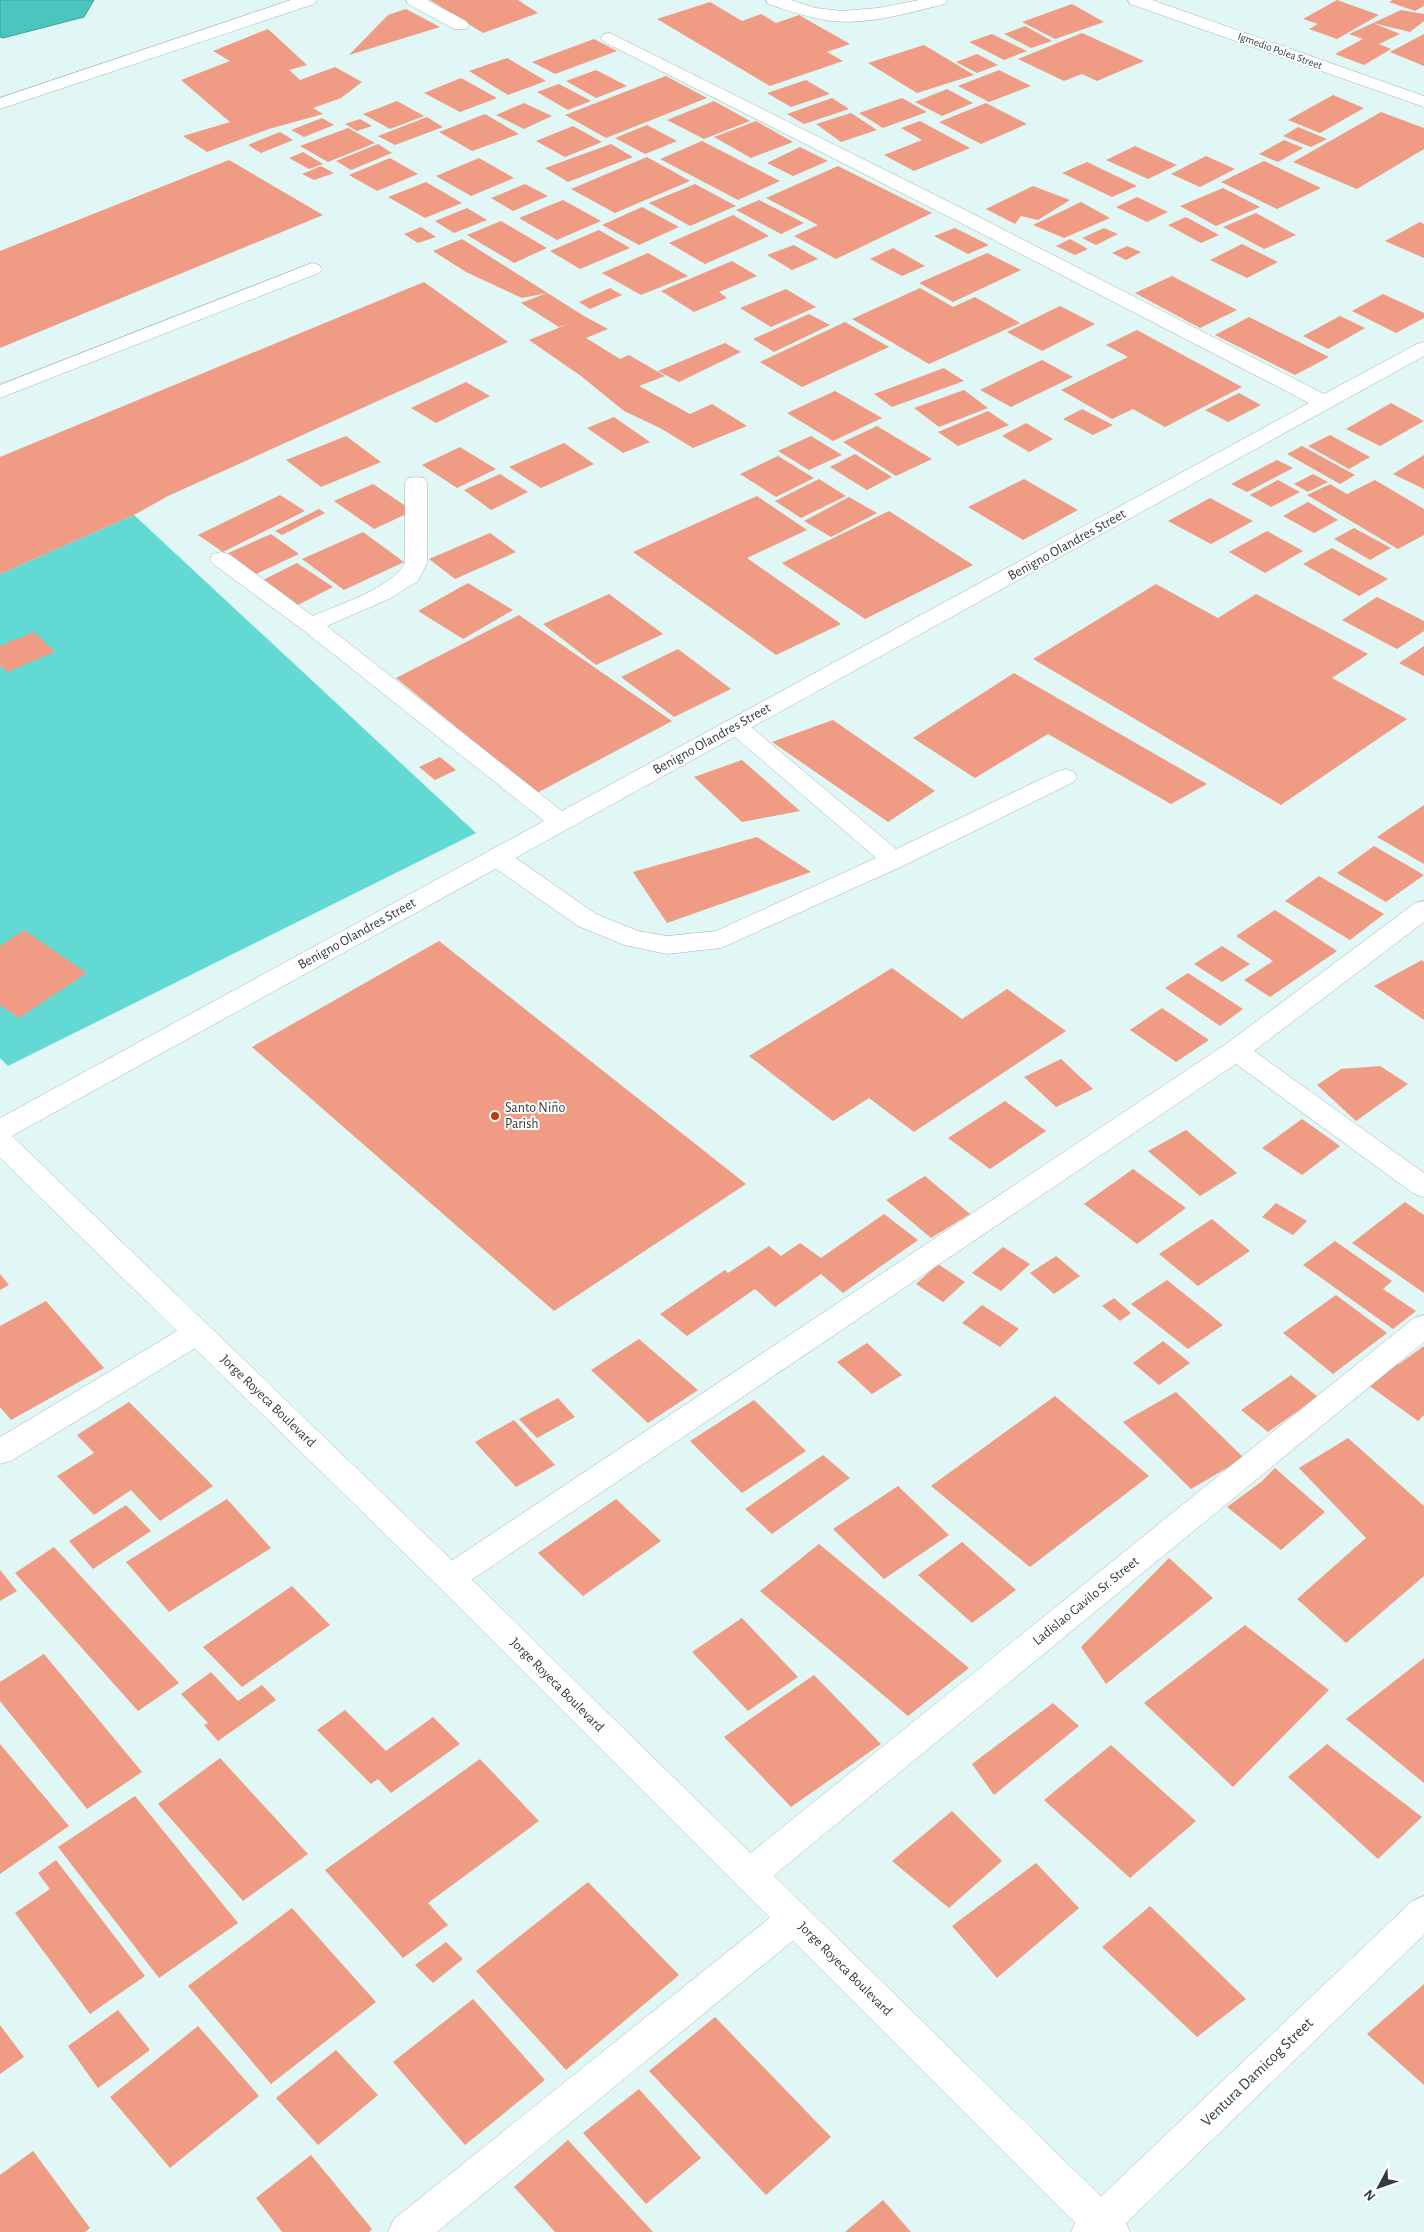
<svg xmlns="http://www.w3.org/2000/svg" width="1424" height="2232" font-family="'Alegreya Sans',sans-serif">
<rect width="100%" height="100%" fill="#e1f7f5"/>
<path fill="#62dad3" d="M134 515 476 833 8 1066 0 1058V574Z"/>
<path fill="#4bc6bf" stroke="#449d98" d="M0 0H94L84 17 3 38 0 37Z"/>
<path fill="#f09b83" d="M430 0H518L538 13 483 33Z
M1337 0 1379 15 1337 39 1309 29 1318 24 1303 19Z
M1393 0H1424V6L1415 11 1389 2Z
M710 2 742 21 761 14 776 23 799 15 850 44 827 52 843 61 770 86 657 19Z
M1072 4 1104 22 1055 39 1022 22Z
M406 9 440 27 349 55 388 15Z
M1401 10 1424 14V21L1410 32 1373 23Z
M1373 23 1400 34 1379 44 1391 49 1364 65 1335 54 1363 39 1349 34Z
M1025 26 1052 41 1031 48 1004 34Z
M268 29 307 65 289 70 300 80 335 67 362 82 341 98 313 108 323 114 269 129 207 152 183 136 230 122 181 80 230 61 213 51Z
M1082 33 1144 61 1097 81 1082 74 1064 81 1018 59Z
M992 34 1027 51 1004 60 969 42Z
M1424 34V66L1390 52Z
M594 39 617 51 555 74 532 62Z
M924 45 974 75 917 93 868 63Z
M977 54 998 65 977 73 956 62Z
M507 58 546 81 508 95 469 71Z
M596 70 627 86 596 98 566 81Z
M999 70 1031 86 989 102 958 86Z
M666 76 707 98 606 138 565 115Z
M461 78 497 98 460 112 424 93Z
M806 80 830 94 791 107 767 93Z
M559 84 591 101 568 110 537 92Z
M947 89 973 103 942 116 915 102Z
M1333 95 1364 108 1320 133 1288 120Z
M832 98 849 109 804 124 787 114Z
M902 98 927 112 883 128 859 113Z
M397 101 424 116 390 129 363 114Z
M714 101 750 121 704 139 667 120Z
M524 103 552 116 524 129 496 115Z
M986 103 1027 124 981 144 939 122Z
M1381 112 1424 128V149L1357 189 1293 162Z
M851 113 877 130 841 142 816 124Z
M485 114 519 134 472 151 439 132Z
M427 117 443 127 395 145 378 136Z
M322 118 334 125 304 137 291 130Z
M360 119 372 126 357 131 345 124Z
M756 121 793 142 751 158 714 137Z
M920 121 970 148 914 171 884 155 922 140 901 128Z
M647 125 677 141 645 154 615 138Z
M573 126 602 142 565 157 536 141Z
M1298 127 1327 139 1311 147 1283 136Z
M348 128 375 143 328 162 300 146Z
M280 132 293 140 261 153 248 145Z
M1284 140 1303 148 1278 162 1259 154Z
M702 141 780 181 738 200 660 159Z
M378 144 392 153 351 170 336 161Z
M611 144 633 157 568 182 545 168Z
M1135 146 1177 165 1148 179 1106 160Z
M800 147 828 161 793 176 767 163Z
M303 152 323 164 309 169 289 158Z
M1206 156 1235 169 1200 187 1171 174Z
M647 157 690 181 615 213 571 189Z
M390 158 418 174 377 191 349 175Z
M479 158 514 178 471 196 436 176Z
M229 160 323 215 0 348V251Z
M1264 161 1321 188 1277 209 1221 182Z
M1087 162 1137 186 1112 197 1062 173Z
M321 166 334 173 314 180 302 174Z
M838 166 932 213 836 259 794 236 818 225 766 198Z
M426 182 462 203 425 218 388 197Z
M525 184 548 196 513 211 491 198Z
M695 184 736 206 690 226 649 203Z
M1033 186 1070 200 1038 220 1021 216 1015 224 986 209Z
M1223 188 1260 207 1216 226 1180 206Z
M1137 197 1168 212 1147 222 1116 207Z
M563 200 601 221 557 240 519 218Z
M759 200 804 223 781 234 736 210Z
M1081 202 1110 218 1064 238 1033 225Z
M642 207 679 227 639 245 602 225Z
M467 208 487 220 454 233 435 221Z
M1256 213 1296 235 1264 249 1223 227Z
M733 215 769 236 705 264 669 243Z
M1186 217 1219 235 1201 243 1168 225Z
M501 221 547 248 514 263 467 235Z
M1420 222 1424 224V258L1385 241Z
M421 227 436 237 418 243 404 234Z
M955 228 989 245 968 254 934 236Z
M1104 228 1118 234 1096 245 1082 238Z
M599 230 630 248 580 269 550 251Z
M462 239 584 316 608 329 586 338 620 359 629 355 665 376 639 386 690 414 712 404 747 426 693 448 660 428 624 411 581 376 529 340 568 324 559 327 521 303 547 293 522 298 466 272 433 251Z
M1070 239 1088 249 1075 255 1056 246Z
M1242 244 1278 262 1247 278 1210 260Z
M794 245 818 259 792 270 767 255Z
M1127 246 1141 252 1126 260 1112 253Z
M893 248 925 266 902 276 870 259Z
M648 253 688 276 641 295 602 273Z
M987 253 1021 270 953 302 919 283Z
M732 261 757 276 719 292 727 298 694 312 661 291Z
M1172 276 1237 310 1200 328 1135 293Z
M424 282 508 342 168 496 134 515 0 574V457Z
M610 288 622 295 590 309 579 302Z
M920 288 953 307 975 297 1020 323 929 364 852 319Z
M786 289 816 307 771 327 740 308Z
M1383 294 1424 313V318L1396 333 1352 311Z
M1060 306 1095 324 1042 351 1007 332Z
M809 314 830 325 774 352 753 339Z
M1340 316 1365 328 1328 349 1303 336Z
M1249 317 1329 357 1295 375 1215 335Z
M845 322 889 347 802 387 760 362Z
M1137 330 1242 387 1165 427 1133 409 1112 419 1061 390 1128 357 1106 345Z
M725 343 741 352 679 382 658 371Z
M1042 360 1073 377 1011 407 980 390Z
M944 368 964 381 892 407 874 394Z
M466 382 490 396 436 423 411 408Z
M964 390 988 408 939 427 914 408Z
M835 391 882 418 833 441 787 413Z
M1239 393 1261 405 1228 422 1205 410Z
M1391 403 1424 421 1380 446 1346 429Z
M1082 409 1113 425 1093 435 1063 419Z
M988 411 1009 425 958 446 938 432Z
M614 417 650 442 623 453 587 428Z
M1026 423 1053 439 1029 452 1002 436Z
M877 426 932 459 896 476 843 442Z
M1330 435 1370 457 1349 469 1308 446Z
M346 436 381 462 321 487 286 460Z
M811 436 842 455 809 470 778 451Z
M564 443 594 464 541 488 509 467Z
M1302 446 1355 475 1340 484 1287 454Z
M460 447 496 469 457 488 422 465Z
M855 454 892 477 867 490 830 467Z
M1424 455V489L1393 474Z
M778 456 814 478 776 497 740 474Z
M1277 460 1293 468 1247 492 1231 484Z
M500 474 528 492 491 510 464 490Z
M1313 474 1328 482 1308 492 1294 484Z
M819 479 846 496 801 518 775 501Z
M1024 479 1078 510 1023 540 968 507Z
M1278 480 1300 492 1271 507 1250 495Z
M1375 480 1424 509V535L1398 549 1307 495 1330 484 1347 494Z
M373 484 413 511 374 529 334 501Z
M280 495 305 511 223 552 198 535Z
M757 496 807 530 747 558 841 624 776 655 633 552Z
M849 497 877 513 831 537 804 521Z
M1210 498 1253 521 1211 544 1168 521Z
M1308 502 1338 520 1314 533 1283 516Z
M319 509 325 513 282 535 275 531Z
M889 511 973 565 865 619 782 563Z
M1354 528 1391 548 1370 560 1334 539Z
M1267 531 1303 551 1265 573 1229 552Z
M363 532 404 562 344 590 302 559Z
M490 533 516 552 455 579 429 559Z
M271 534 299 554 254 575 226 554Z
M1332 548 1388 579 1359 596 1303 564Z
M297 563 333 587 294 607 259 582Z
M468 583 513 610 463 639 418 611Z
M1156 584 1218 618 1256 594 1368 654 1332 678 1407 719 1281 805 1033 659Z
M609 594 663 634 596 665 543 624Z
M1377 597 1424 621V631L1397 649 1342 620Z
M519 615 672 721 537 793 396 678Z
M34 632 55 652 7 672 0 665V646Z
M1424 646V676L1399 663 1408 657Z
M678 649 731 689 674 717 621 677Z
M1014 673 1207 784 1171 804 1048 734 975 778 913 738Z
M833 720 935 791 888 822 772 742Z
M440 757 456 770 435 780 419 767Z
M742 760 800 811 742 822 694 777Z
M1424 805V864L1377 837Z
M757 837 811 872 667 923 633 872Z
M1374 846 1424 875 1386 902 1337 873Z
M1319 876 1384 914 1350 940 1285 901Z
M1275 910 1337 951 1270 997 1244 980 1273 961 1236 936Z
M24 930 87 973 19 1018 0 1005V946Z
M439 941 746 1184 554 1311 252 1047Z
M1222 946 1250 964 1222 982 1194 964Z
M1422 960 1424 962V1020L1374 986Z
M892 968 962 1019 1007 989 1066 1031 914 1132 869 1098 833 1121 749 1056Z
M1188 973 1243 1009 1220 1026 1165 988Z
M1162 1008 1209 1040 1176 1062 1130 1030Z
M1061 1059 1093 1089 1056 1107 1024 1077Z
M1380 1066 1408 1084 1356 1121 1317 1085 1341 1069Z
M1005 1101 1046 1131 990 1169 948 1138Z
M1302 1119 1340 1146 1302 1175 1262 1148Z
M1186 1130 1237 1173 1200 1196 1148 1151Z
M1133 1169 1186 1208 1137 1244 1084 1204Z
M925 1176 970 1214 931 1238 886 1200Z
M1405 1202 1424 1215V1293L1352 1243Z
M1276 1203 1307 1221 1293 1235 1262 1217Z
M884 1214 918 1240 843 1293 821 1274 775 1307 755 1289 687 1336 660 1314 725 1270 728 1273 769 1246 781 1256 800 1243 821 1258Z
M1212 1219 1250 1251 1198 1286 1159 1254Z
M1335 1241 1392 1281 1383 1289 1416 1311 1393 1329 1303 1265Z
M1003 1247 1030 1264 1001 1291 972 1273Z
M1056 1256 1080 1276 1054 1294 1030 1273Z
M938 1264 965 1282 943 1302 916 1284Z
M0 1274 9 1285 0 1290Z
M1167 1280 1223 1325 1188 1349 1131 1304Z
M1336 1295 1387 1333 1333 1374 1283 1333Z
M1114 1298 1131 1313 1120 1321 1102 1306Z
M46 1301 104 1368 11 1420 0 1407V1326Z
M982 1305 1019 1329 1000 1347 962 1323Z
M639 1339 698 1390 648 1423 591 1370Z
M1163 1341 1190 1363 1159 1385 1133 1363Z
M867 1343 902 1375 872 1394 837 1362Z
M1424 1346V1415L1418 1421 1364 1382 1389 1363 1399 1364Z
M1291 1375 1318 1397 1268 1432 1241 1410Z
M1176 1392 1244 1458 1191 1489 1123 1422Z
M1055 1396 1149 1476 1030 1567 931 1486Z
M558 1398 575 1417 537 1438 519 1419Z
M754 1400 806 1451 742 1493 690 1441Z
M129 1402 213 1486 160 1521 131 1490 94 1515 57 1476 94 1453 77 1435Z
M514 1420 555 1465 516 1487 475 1442Z
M1348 1438 1424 1506V1576L1346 1643 1297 1599 1366 1538 1299 1468Z
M823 1455 850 1478 772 1534 745 1509Z
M1275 1468 1325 1512 1281 1550 1227 1507 1261 1482Z
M898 1486 949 1535 884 1579 833 1529Z
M227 1499 271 1548 169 1612 126 1562Z
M616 1499 661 1541 583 1596 538 1553Z
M126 1505 151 1531 93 1569 69 1541Z
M962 1542 1016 1590 972 1623 918 1575Z
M819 1544 969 1668 908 1716 760 1591Z
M54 1547 179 1683 138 1711 15 1573Z
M1169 1558 1213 1598 1106 1684 1081 1647Z
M0 1570 17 1591 0 1601Z
M292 1586 330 1625 242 1687 203 1647Z
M742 1618 798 1677 748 1711 692 1652Z
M1245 1625 1329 1690 1233 1787 1144 1703Z
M44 1654 142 1772 87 1809 0 1701V1682Z
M1424 1658V1783L1346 1719Z
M211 1672 238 1701 262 1685 276 1700 218 1741 204 1725 208 1723 181 1694Z
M814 1675 881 1744 791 1807 724 1737Z
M1053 1703 1079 1726 994 1795 972 1764Z
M345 1710 386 1751 433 1717 460 1744 391 1793 378 1779 371 1784 317 1730Z
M0 1744 69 1826 0 1874Z
M1327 1744 1422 1817 1378 1859 1288 1777Z
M1111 1745 1196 1821 1130 1878 1044 1800Z
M220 1758 308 1854 243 1901 158 1804Z
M480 1759 539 1821 428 1903 448 1925 403 1958 325 1870Z
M135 1796 238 1923 159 1978 58 1847Z
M952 1811 1002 1861 949 1908 892 1861Z
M56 1860 145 1976 90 2014 15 1913 50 1889 38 1873Z
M1036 1863 1079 1908 997 1978 952 1926Z
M588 1882 679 1975 566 2070 476 1971Z
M1150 1906 1246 1999 1197 2037 1102 1947Z
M292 1908 376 2002 271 2084 188 1986Z
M446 1942 463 1959 433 1983 415 1965Z
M1424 1984V2085L1367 2034Z
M473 1999 545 2080 465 2145 393 2062Z
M118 2010 150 2050 98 2088 68 2046Z
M715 2017 831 2137 766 2195 649 2071Z
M0 2025 24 2057 0 2074Z
M198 2026 259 2096 170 2168 110 2097Z
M336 2050 378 2095 318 2145 276 2098Z
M639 2089 701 2158 646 2204 583 2133Z
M568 2140 653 2232H555L514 2187Z
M33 2151 90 2228 85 2232H0V2175Z
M311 2155 372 2229 369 2232H282L256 2198Z
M883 2200 911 2232H845Z"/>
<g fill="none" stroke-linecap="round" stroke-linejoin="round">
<defs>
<path id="service" d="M291 0H316L314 4 0 109V98Z
M406 0H427L466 21 469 25 466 29H454L408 4Z
M766 0H791L816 8 841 11 878 8 919 0H947L945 4C908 13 869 25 831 21 810 18 789 11 768 4Z
M312 263 319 265 322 269 319 273 0 398V385Z
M736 719 744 721 896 849 1056 772 1065 769 1074 772 1077 777 1074 782 903 866 721 948 667 954 624 945 578 926 488 863 484 857 488 851 497 849 506 851 596 914 638 931 667 936 716 931 876 858 728 731 724 726 728 721Z"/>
<path id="minor" d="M1128 0H1152L1424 96V107L1130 4Z
M610 33 977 216 1324 394 1417 344 1424 342V356L10 1137 0 1140V1118L544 821 303 630 213 564 210 559 213 554 221 552 229 554 313 616C338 605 393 587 405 563V483L408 478 416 477 424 478 427 483V563L418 581 389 599 327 626 562 811 1309 403 963 224 604 42 601 38 604 34Z
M1424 901V922L1254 1051 1424 1173V1197L1414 1194 1236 1064 461 1587 450 1591 439 1587 434 1578 439 1569 1226 1044 1415 903Z
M1424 1315V1342L761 1886 749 1890 737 1886 732 1875 737 1864 1414 1318Z
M197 1322 207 1325 212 1333 207 1341 11 1461 0 1464V1437L187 1325Z
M1424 1896V1935L1117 2232H1071L1077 2219 1412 1901Z
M794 1903 806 1908 812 1919 806 1930 437 2232H388L394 2219 782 1908Z"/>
<path id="tertiary" d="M0 1131 10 1134 461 1569 1124 2219 1130 2232H1084L439 1587 0 1158Z"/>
</defs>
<use href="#service" stroke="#9fb4b2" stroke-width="1"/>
<use href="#minor" stroke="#9fb4b2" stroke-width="1"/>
<use href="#tertiary" stroke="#9fb4b2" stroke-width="1"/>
<use href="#service" fill="#fff" fill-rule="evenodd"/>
<use href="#minor" fill="#fff" fill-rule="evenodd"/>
<use href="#tertiary" fill="#fff" fill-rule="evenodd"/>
</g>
<circle fill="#c1380a" stroke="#fff" stroke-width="2" cx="495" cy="1116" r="5"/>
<g text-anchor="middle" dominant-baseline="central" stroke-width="4" stroke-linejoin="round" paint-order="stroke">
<g font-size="11" fill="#343d3d" stroke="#fff">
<text transform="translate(1280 51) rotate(20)">Igmedio Polea Street</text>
</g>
<g font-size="14" fill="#343d3d" stroke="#fff">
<text transform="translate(1067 545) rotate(-29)">Benigno Olandres Street</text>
<text transform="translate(712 739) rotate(-29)">Benigno Olandres Street</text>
<text transform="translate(357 934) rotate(-29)">Benigno Olandres Street</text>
<text transform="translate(268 1401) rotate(44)">Jorge Royeca Boulevard</text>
<text transform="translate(1086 1601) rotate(-39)">Ladislao Gavilo Sr. Street</text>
<text transform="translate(557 1685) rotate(45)">Jorge Royeca Boulevard</text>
<text transform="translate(845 1969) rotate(45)">Jorge Royeca Boulevard</text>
</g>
<g font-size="14" fill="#343d3d" stroke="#fff" text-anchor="start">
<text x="505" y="1108">Santo Niño<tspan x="505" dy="16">Parish</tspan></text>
</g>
<g font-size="16" fill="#343d3d" stroke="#fff">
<text transform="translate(1257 2072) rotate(-44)">Ventura Damicog Street</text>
</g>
</g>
<g transform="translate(1379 2187) rotate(229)" stroke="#ffffff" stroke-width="4" paint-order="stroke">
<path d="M0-4L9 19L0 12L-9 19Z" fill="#343d3d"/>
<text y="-8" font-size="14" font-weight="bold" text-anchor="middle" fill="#343d3d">N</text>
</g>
</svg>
